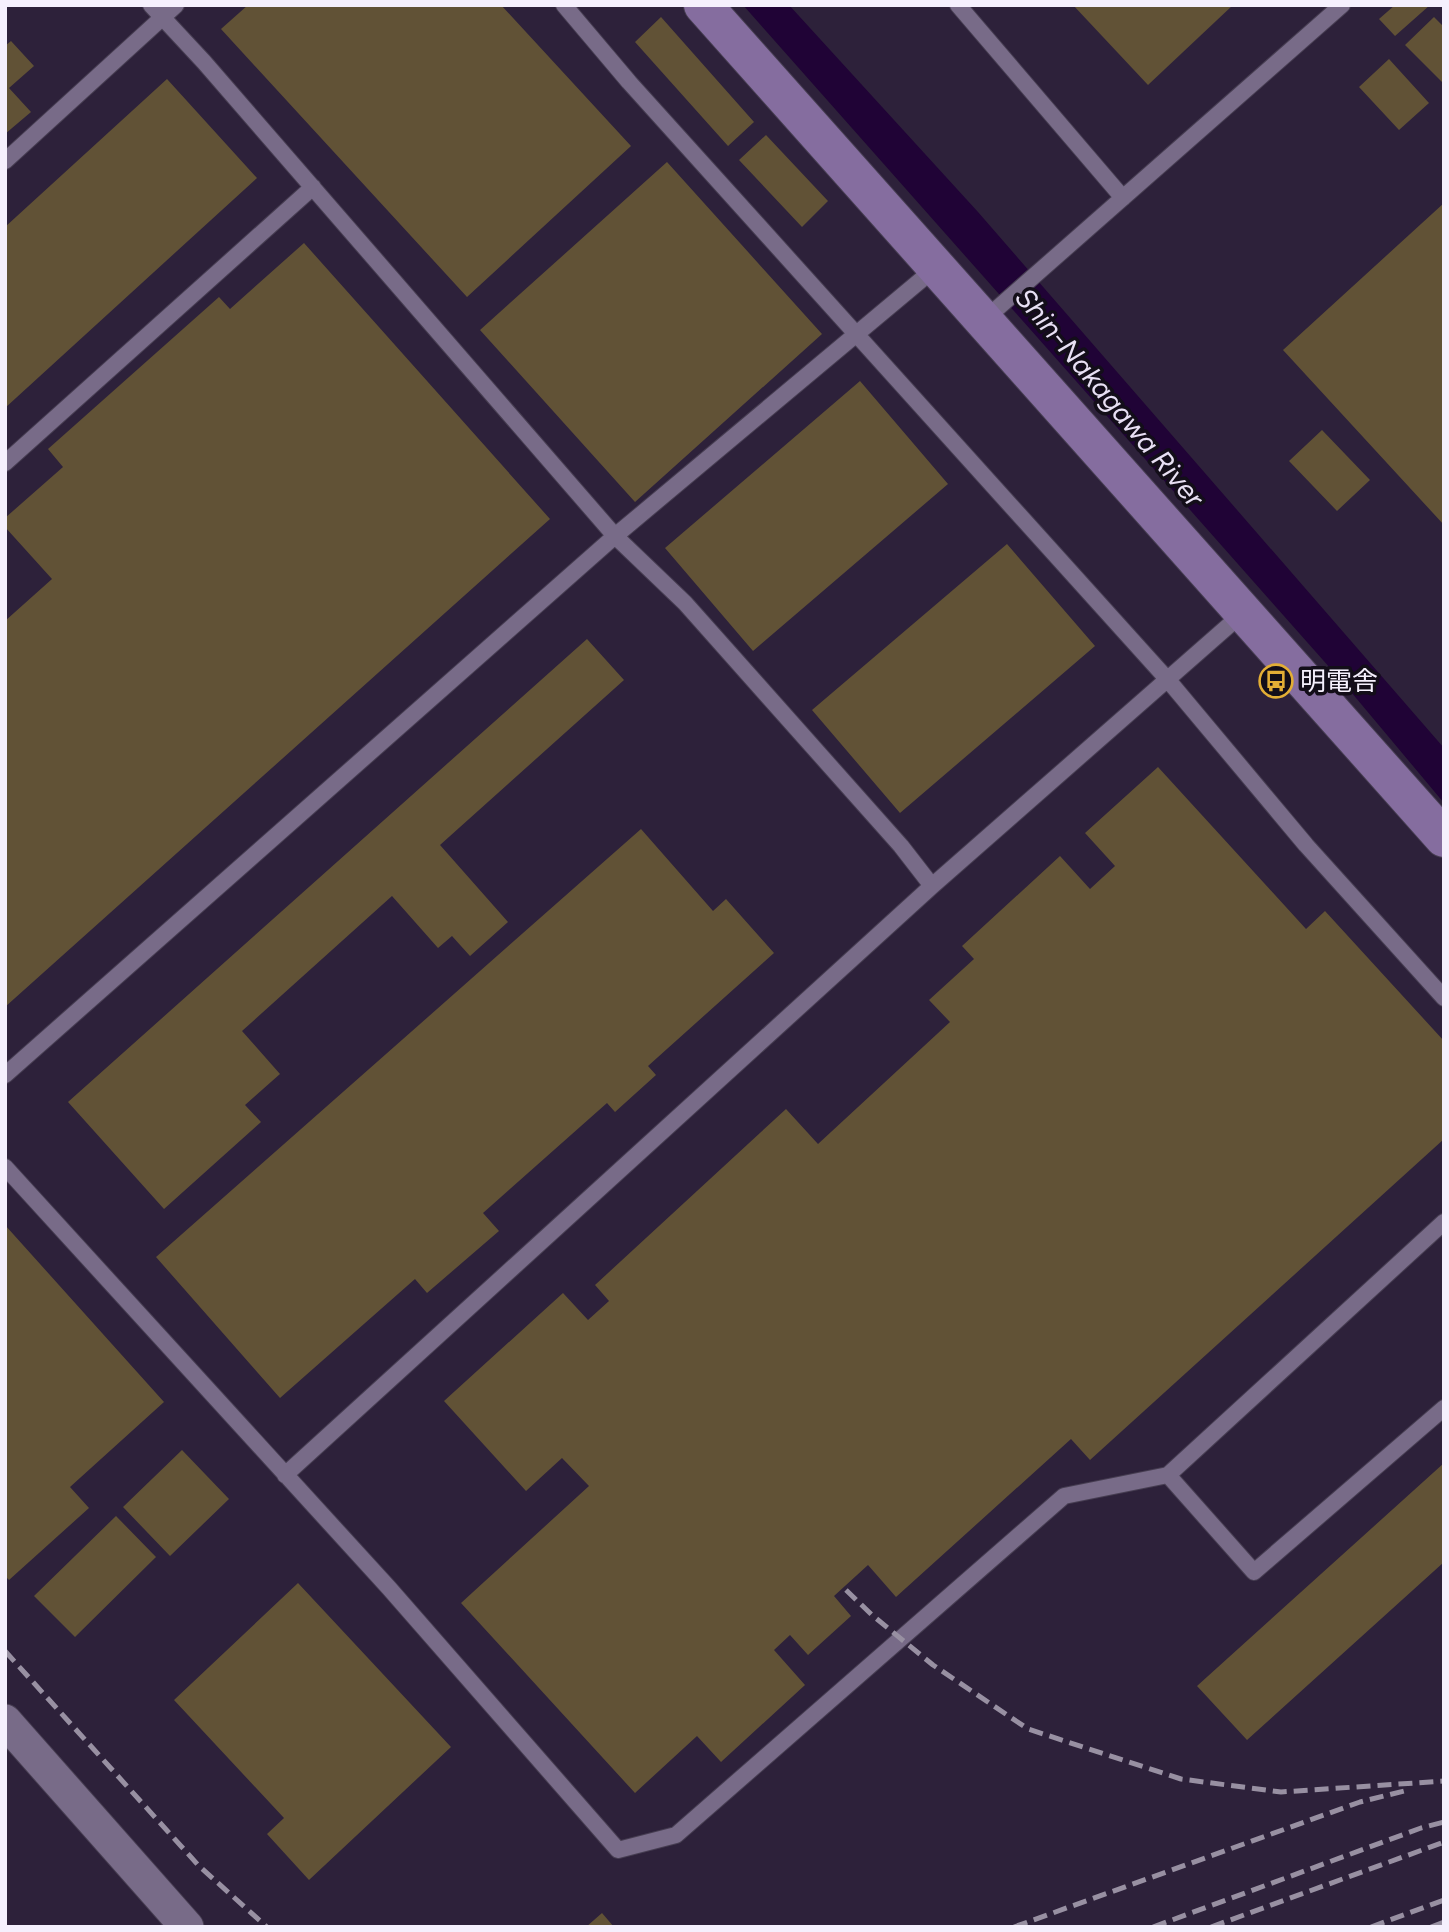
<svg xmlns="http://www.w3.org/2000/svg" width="1449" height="1932" font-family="Figtree,'Noto Sans JP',sans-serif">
<rect width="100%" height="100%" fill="#2d213a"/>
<path fill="#200336" d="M743 5H789L978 212 1444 748V803L1346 686Z"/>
<path fill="#615236" d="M248 5H501L631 146 467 297 221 29Z
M1073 5H1233L1148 85Z
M1395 5H1430L1395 36 1379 19Z
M661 17 754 122 728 146 635 42Z
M1434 17 1444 27V84L1405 45Z
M11 41 34 66 9 88 31 112 5 134V46Z
M1389 59 1429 103 1399 130 1359 87Z
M167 79 257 178 5 408V227Z
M766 135 828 201 802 227 739 160Z
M667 162 822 334 635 502 480 330Z
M1444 203V525L1283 350Z
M304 243 550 519 5 1007V621L52 579 5 527V518L63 467 48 449 219 297 230 309Z
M860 381 948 484 753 651 665 548Z
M1322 430 1370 480 1337 511 1289 461Z
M1007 544 1095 646 900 813 812 710Z
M587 639 624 680 440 845 508 922 470 956 452 936 438 948 392 896 242 1031 280 1074 245 1105 261 1122 164 1209 68 1102Z
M1158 767 1306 929 1325 911 1444 1041V1139L1090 1460 1071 1439 896 1597 868 1565 834 1596 851 1616 808 1655 790 1635 774 1650 805 1685 721 1762 697 1736 635 1793 461 1603 589 1486 562 1458 526 1491 444 1401 563 1293 588 1320 609 1301 595 1285 786 1109 818 1144 950 1022 929 1000 974 959 962 946 1060 856 1090 889 1115 866 1085 833Z
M641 829 713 911 726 899 774 953 648 1066 656 1075 615 1112 607 1103 483 1213 499 1231 427 1293 415 1279 280 1398 156 1257Z
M5 1225 164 1402 70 1487 89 1508 9 1580 5 1576Z
M182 1450 229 1499 170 1556 123 1507Z
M1444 1463V1562L1247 1740 1197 1686Z
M116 1516 156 1557 75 1637 34 1596Z
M298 1583 451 1747 309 1880 267 1834 284 1818 174 1700Z
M602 1913 614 1927H586Z"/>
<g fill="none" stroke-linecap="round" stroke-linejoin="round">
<defs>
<path id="lane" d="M151 5 204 62 615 536 685 603 901 846 932 886
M564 5 629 82 1168 680 1306 845 1444 998
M958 5 1123 198
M5 161 176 5
M984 320 1342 5
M5 463 313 187
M5 1075 615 536 921 280 935 265
M5 1167 389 1588 618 1850 676 1835 1064 1496 1168 1475 1254 1572 1444 1408
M285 1475 932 886 1243 613
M1168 1475 1444 1222"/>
<path id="street" d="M5 1721 187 1927"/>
<path id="secondary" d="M703 5 1444 838"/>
</defs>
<use href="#lane" stroke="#463d51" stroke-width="18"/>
<use href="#street" stroke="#463d51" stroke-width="35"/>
<use href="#secondary" stroke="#463d51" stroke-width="40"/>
<use href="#lane" stroke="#786b88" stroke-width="16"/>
<use href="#street" stroke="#786b88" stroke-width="33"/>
<use href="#secondary" stroke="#856d9f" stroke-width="38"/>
<path stroke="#9890a2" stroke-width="5" stroke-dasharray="14 7" stroke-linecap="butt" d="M846 1590 872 1615 933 1665 1028 1729 1181 1779 1281 1792 1444 1781
M5 1651 199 1866 267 1927
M1014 1927 1360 1802 1404 1791
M1153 1927 1421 1828 1444 1822
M1211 1927 1444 1842
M1371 1927 1444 1900
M1431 1927 1444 1922"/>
</g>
<defs>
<symbol id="bus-ring" viewBox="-11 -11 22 22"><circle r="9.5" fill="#130e19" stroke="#e3ae35" stroke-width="1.5"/><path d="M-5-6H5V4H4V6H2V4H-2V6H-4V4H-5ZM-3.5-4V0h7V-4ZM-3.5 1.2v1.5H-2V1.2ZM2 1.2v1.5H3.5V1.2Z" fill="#e3ae35"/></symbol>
</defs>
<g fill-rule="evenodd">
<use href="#bus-ring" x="1257" y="662" width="38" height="38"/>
</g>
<g text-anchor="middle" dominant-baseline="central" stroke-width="7" stroke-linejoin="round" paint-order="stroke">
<g font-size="26" fill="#f5f0fd" stroke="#130e19" text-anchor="start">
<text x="1300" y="681">明電舎</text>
</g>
<g font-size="28" font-style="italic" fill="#e8e0f4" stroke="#130e19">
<text transform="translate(1110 397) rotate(50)">Shin-Nakagawa River</text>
</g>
</g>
<rect width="1449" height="1932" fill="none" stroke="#f5f0fd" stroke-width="14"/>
</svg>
